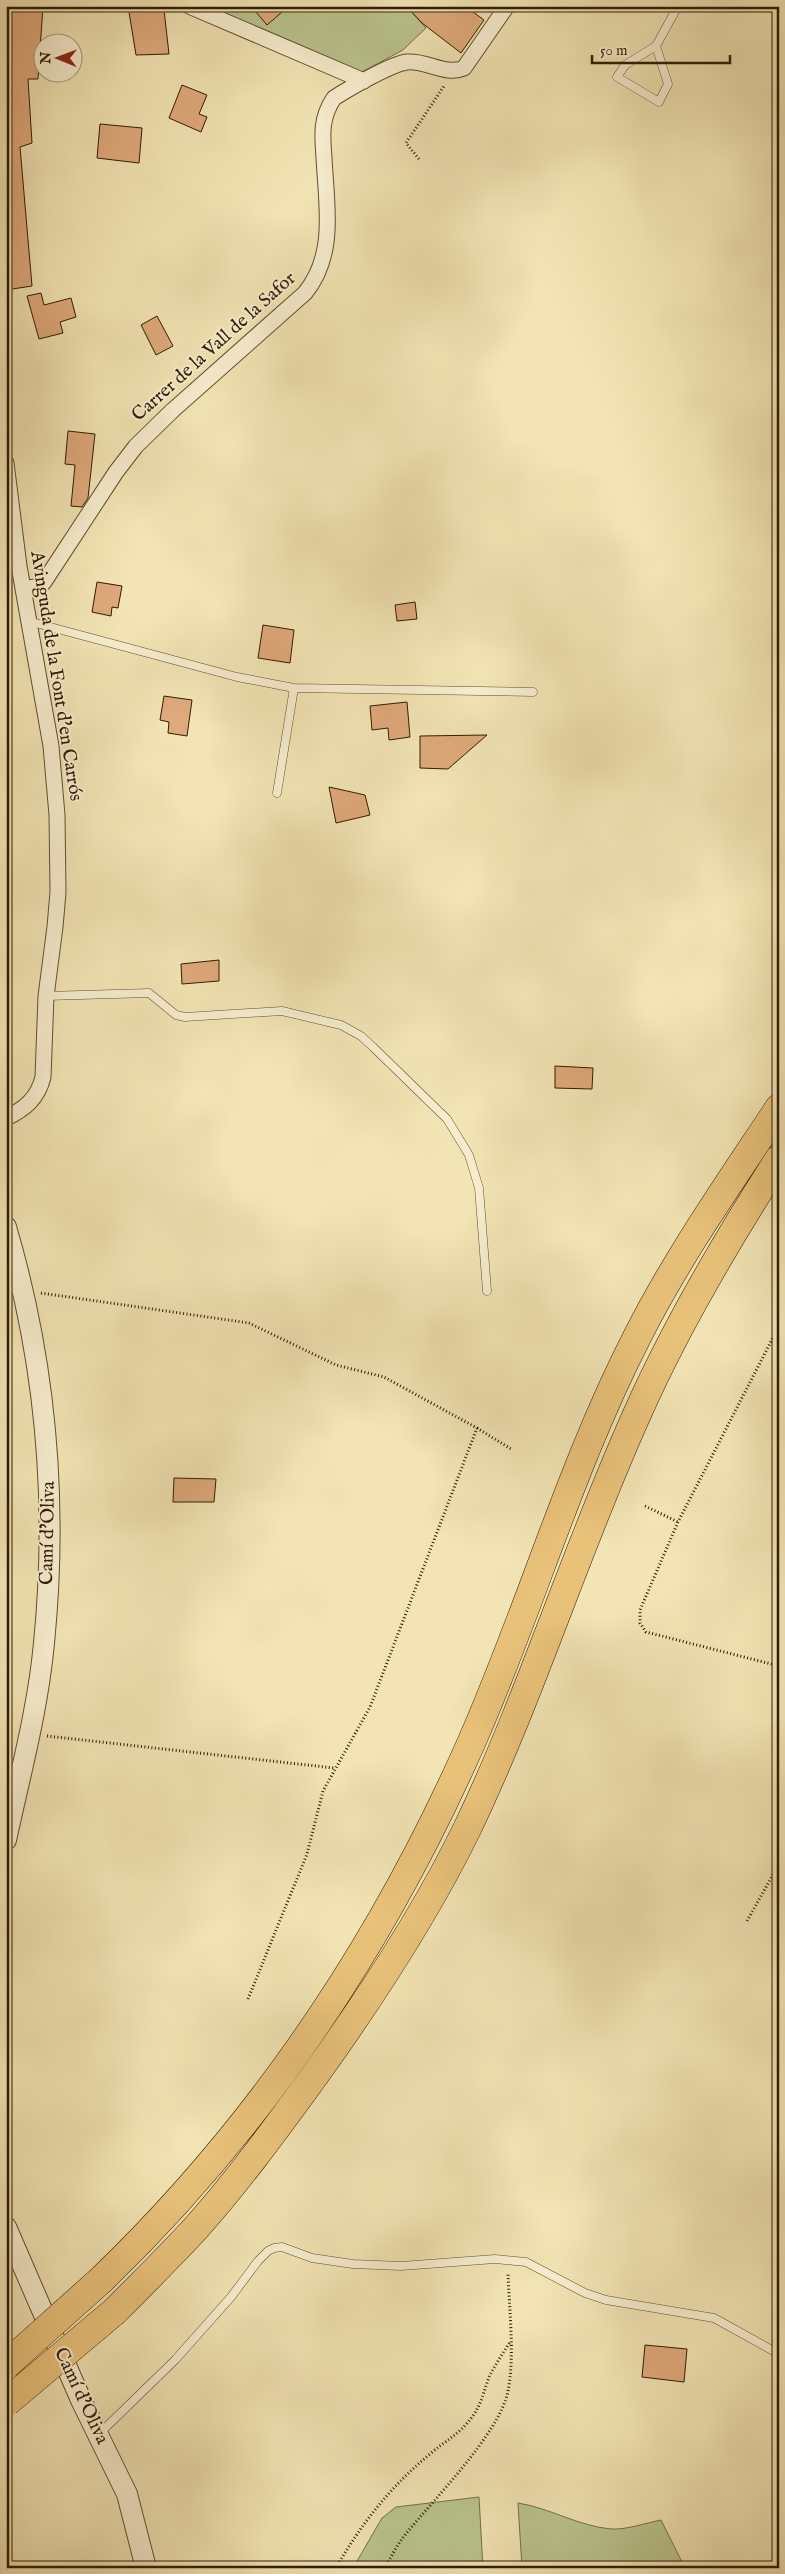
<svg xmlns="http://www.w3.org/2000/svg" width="785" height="2574" font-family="'IM FELL English',serif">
<rect width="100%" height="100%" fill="#f2e4b4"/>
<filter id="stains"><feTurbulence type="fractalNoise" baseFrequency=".004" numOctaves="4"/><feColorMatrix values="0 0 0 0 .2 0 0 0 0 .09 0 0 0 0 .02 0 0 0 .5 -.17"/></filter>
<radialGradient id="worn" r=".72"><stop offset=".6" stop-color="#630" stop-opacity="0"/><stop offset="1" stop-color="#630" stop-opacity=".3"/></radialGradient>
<path fill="#bac48e" stroke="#747048" d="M212 6H406L426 28 403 50 360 73 229 16Z
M479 2497 483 2568H353L382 2518 396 2507Z
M518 2503C550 2508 578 2526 611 2529 626 2530 646 2523 661 2520L685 2568H522Z"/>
<path fill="#dfa97b" stroke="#2f1c03" d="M6 6H43L38 79H28L32 143 20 147 32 286 6 290Z
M128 6H155L156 10H164L169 54 136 55Z
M251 6H289L267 25Z
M406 6H465L484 20 461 53 422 23Z
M182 85 207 95 199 114 207 117 201 132 169 118Z
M100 124 142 128 139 163 97 158Z
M41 293 44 305 71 298 76 317 60 322 63 333 39 339 27 296Z
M157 316 173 346 156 355 141 325Z
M68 431 95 434 88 498 82 507 71 506 75 465 65 464Z
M97 582 122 586 118 608 112 607 111 616 92 612Z
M415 602 417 619 397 621 395 605Z
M263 625 294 630 290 663 258 658Z
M164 696 192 700 187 736 168 733 169 722 160 720Z
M407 702 410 737 389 740 388 728 372 730 370 706Z
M487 735 448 769 420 768V736Z
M329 787 365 795 370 815 336 823Z
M219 960V981L182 984 181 964Z
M555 1066 593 1068 592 1089 555 1088Z
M174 1478 216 1479 214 1502H173Z
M645 2345 687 2349 684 2382 642 2377Z"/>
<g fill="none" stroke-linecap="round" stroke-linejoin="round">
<defs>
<path id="service" d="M656 46 668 84 659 102 617 77 625 65 656 46 678 6
M28 621 237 677 294 688 533 692
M277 793 294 688
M46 996 149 993 176 1015 185 1017 282 1011 341 1025 361 1036 373 1047 447 1119 469 1155 479 1188 487 1291
M100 2433 175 2360 231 2297 258 2261 268 2251 274 2248 282 2247 312 2258 353 2264 401 2266 495 2259 526 2262 585 2293 606 2300 714 2318 779 2354"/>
<path id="minor" d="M189 6 364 81
M6 463 19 566 51 746 57 815 58 892 55 927 46 996 43 1077C38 1098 25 1109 6 1118
M23 589 39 586 44 582 116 472 136 446 173 410 305 293C337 254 326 203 324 157 322 134 321 117 334 98 348 89 391 64 407 62 426 60 446 76 464 68L507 6"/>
<path id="tertiary" d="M6 1227C46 1363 58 1502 44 1643 38 1709 20 1775 6 1840
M6 2227 81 2400 127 2494 146 2568"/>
<path id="motorway" d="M101 2280C260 2127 383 1943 472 1741 531 1607 571 1465 638 1335 678 1256 730 1182 779 1108
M115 2311C142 2284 169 2257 195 2229 238 2181 277 2127 315 2075 371 1997 425 1915 467 1829 532 1693 576 1549 638 1412 677 1324 727 1240 779 1159"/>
</defs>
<use href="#service" stroke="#604e2f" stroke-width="9"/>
<use href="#minor" stroke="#604e2f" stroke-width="17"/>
<use href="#tertiary" stroke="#604e2f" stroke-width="22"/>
<use href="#motorway" stroke="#2f1c03" stroke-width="29"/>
<path stroke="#2f1c03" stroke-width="3" stroke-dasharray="1 2.5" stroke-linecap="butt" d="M419 159 406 143 444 86
M41 1293 249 1323 336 1365 384 1377 477 1428 370 1707 323 1791 307 1854 248 1999
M779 1326 678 1522 640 1610V1623L646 1632 779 1666
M477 1428 511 1449
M645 1506 678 1522
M47 1736 334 1768
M747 1921 779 1864
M336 2568C361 2524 391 2486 430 2454 446 2440 459 2435 472 2417 482 2404 484 2389 490 2375 496 2364 503 2353 510 2342
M385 2568C391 2557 397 2545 405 2535 433 2500 500 2433 508 2391 515 2357 509 2308 508 2273"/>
<use href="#service" stroke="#f7edce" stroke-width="8"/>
<use href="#minor" stroke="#f7edce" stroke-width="15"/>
<use href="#tertiary" stroke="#f7edce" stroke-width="20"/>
<use href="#motorway" stroke="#e9c27a" stroke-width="28"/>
<defs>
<path id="motorway-bridge" d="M6 2365 101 2280
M7 2402 115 2311"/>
</defs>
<use href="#motorway-bridge" stroke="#2f1c03" stroke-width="29" stroke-linecap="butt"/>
<use href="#motorway-bridge" stroke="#e9c27a" stroke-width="28"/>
</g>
<g text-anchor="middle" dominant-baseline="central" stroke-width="4" stroke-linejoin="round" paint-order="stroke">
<g font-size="19" fill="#2f1c03" stroke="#f7edce">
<text transform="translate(214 347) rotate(-42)">Carrer de la Vall de la Safor</text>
<text transform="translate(56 676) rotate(81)">Avinguda de la Font d'en Carrós</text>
<text transform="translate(48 1533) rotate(-89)">Camí d’Oliva</text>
<text transform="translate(81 2396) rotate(65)">Camí d’Oliva</text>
</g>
</g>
<rect width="785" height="2574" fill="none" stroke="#f2e4b4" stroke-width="25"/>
<rect x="8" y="8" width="770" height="2559" fill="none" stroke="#2f1c03" stroke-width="2.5"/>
<rect x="12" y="12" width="760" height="2549" fill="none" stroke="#2f1c03"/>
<g transform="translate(58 58) rotate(271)"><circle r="24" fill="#f7edce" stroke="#a7997d"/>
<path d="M0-4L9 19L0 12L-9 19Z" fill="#8f2418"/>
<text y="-8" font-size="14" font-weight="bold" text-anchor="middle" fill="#2f1c03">N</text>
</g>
<path d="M592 55v8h138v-8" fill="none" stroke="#2f1c03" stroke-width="2.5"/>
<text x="600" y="55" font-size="15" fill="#2f1c03" stroke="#f7edce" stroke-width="4" paint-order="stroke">50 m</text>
<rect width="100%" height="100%" filter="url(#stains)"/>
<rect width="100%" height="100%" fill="url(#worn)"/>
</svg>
